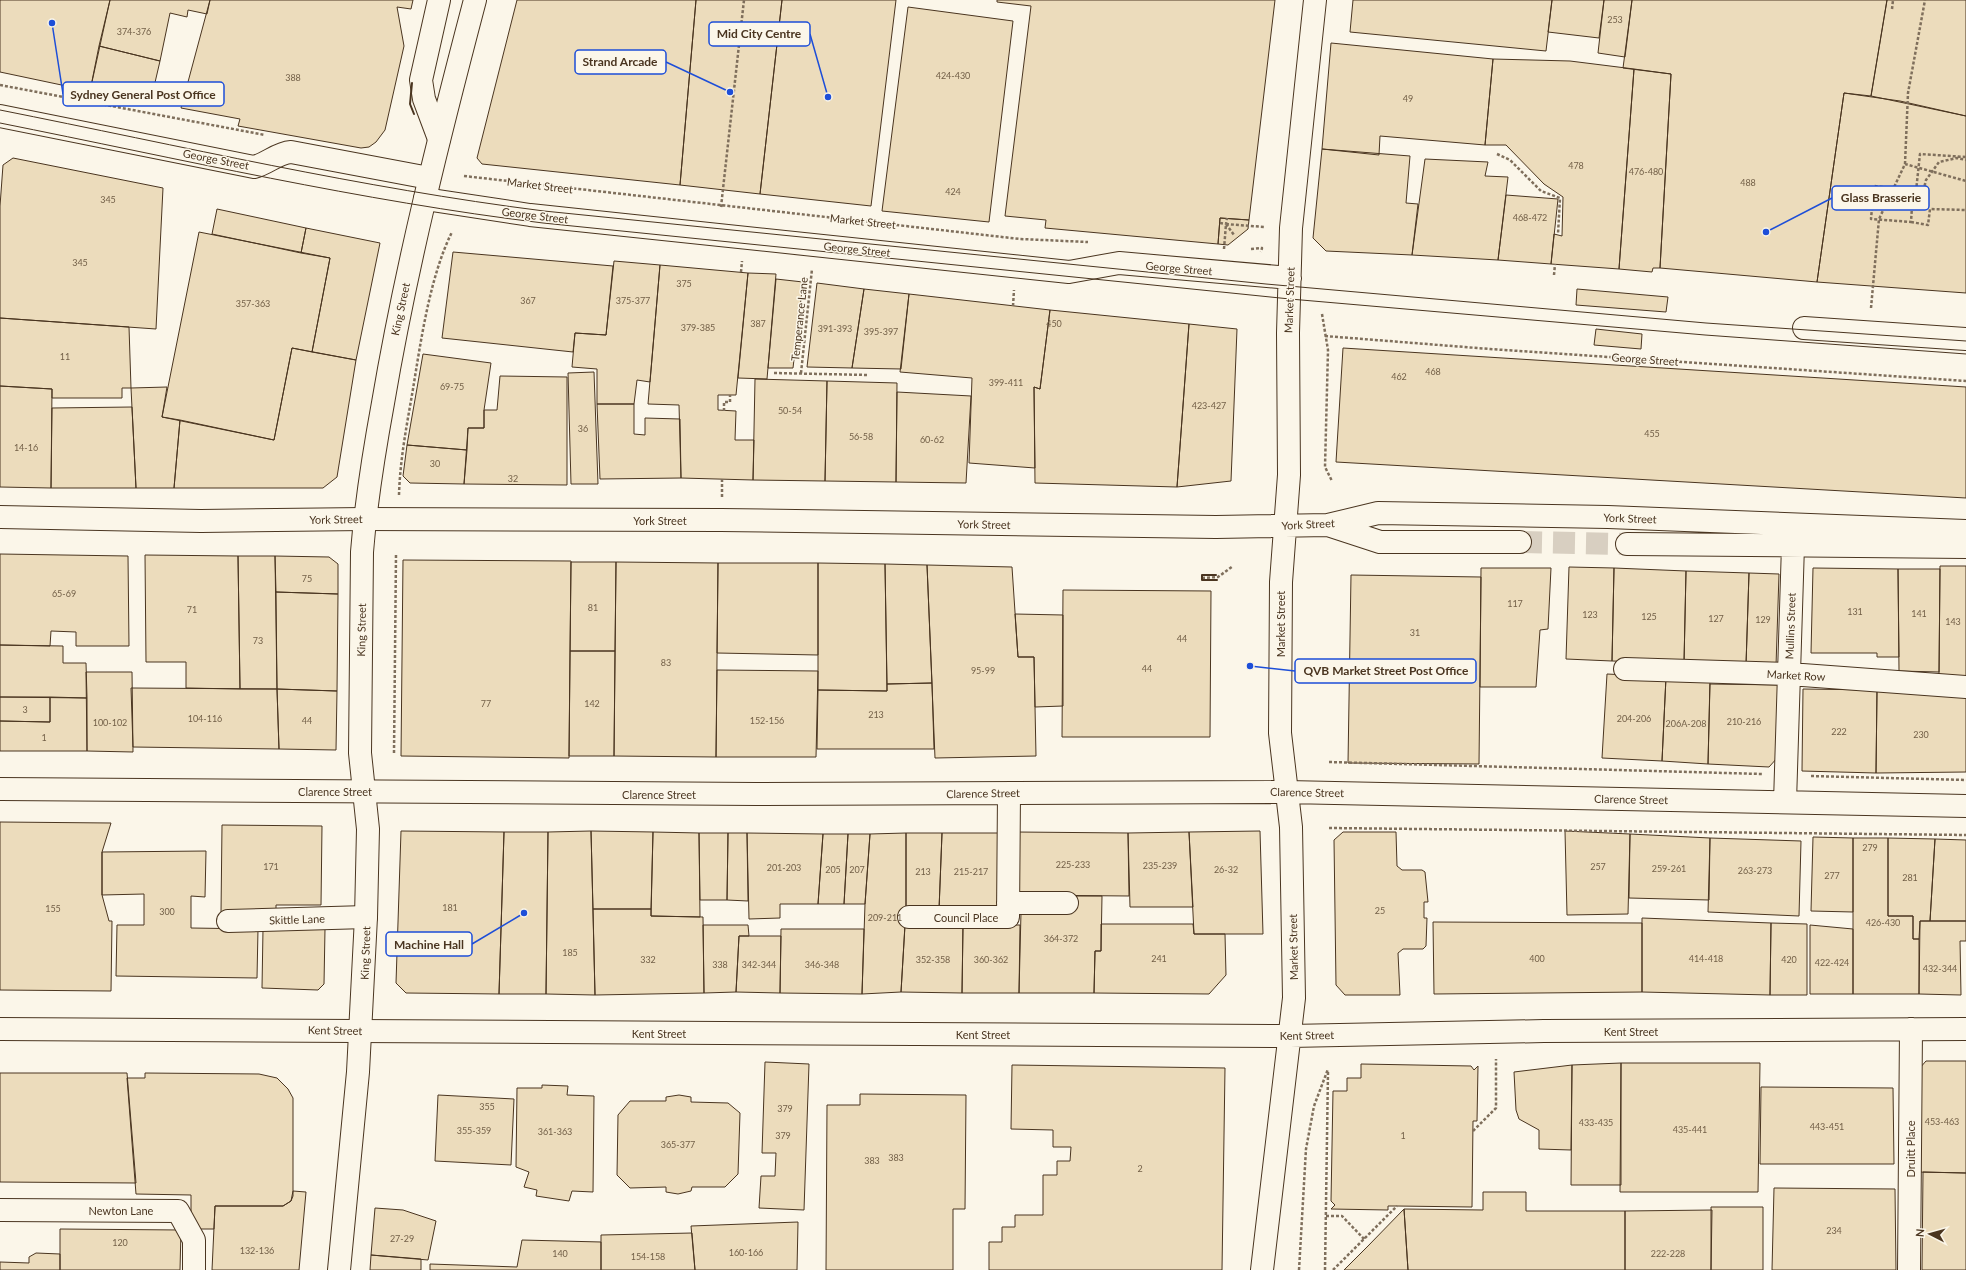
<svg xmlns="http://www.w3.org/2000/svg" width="1966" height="1270" font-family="Lato,sans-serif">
<rect width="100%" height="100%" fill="#fbf6e9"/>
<path fill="#ecdcbc" stroke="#4a3520" d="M0 0H110L90 91 0 72Z
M110 0H210L207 14 188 10 187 17 170 13 160 61 99 46Z
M210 0H413L411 9 397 7 404 46 385 130 376 142 369 147 361 148 238 126 240 119 181 108Z
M517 0H696L680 185 482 164 477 158Z
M696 0H782L760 194 680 185Z
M782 0H896L871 206 760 194Z
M997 0H1275L1249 220 1220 218 1218 244 1045 228 1046 220 1005 216 1031 6 997 2Z
M1353 0H1552L1546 51 1350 32Z
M1552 0H1604L1599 38 1548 32Z
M1604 0H1632L1625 57 1598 53Z
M1632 0H1887L1871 96 1844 93 1817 282 1660 268 1671 74 1623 68Z
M1887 0H1966V116L1871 96Z
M908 7 1013 21 989 222 882 211Z
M1331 43 1493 59 1485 145 1380 136 1379 155 1322 149Z
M99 46 160 61 150 104 90 91Z
M1493 59 1570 61 1634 69 1619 269 1551 264 1554 234 1562 236 1563 197 1544 184 1506 145H1485Z
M1634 69 1671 74 1660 268H1653L1652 272 1619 269Z
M1844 93 1900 101 1966 116V293L1817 282Z
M1322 149 1410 156 1406 203 1418 204 1412 255 1326 251 1313 238Z
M13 158 163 188 156 329 0 318V206L3 165Z
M1425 159 1488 162 1485 176 1508 177 1498 260 1412 255Z
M1506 195 1558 199 1551 264 1498 260Z
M217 209 306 228 301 253 212 234Z
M1220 218 1249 220 1248 229 1228 245 1218 244Z
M306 228 380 243 356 360 312 352 330 258 301 253Z
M199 232 330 258 312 352 292 348 274 440 162 417Z
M453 252 613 266 606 335 575 333 573 352 442 338Z
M614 261 660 265 650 382 637 380 634 404H597V369L572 367 575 333 606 335Z
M660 265 748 273 736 395H718V410L736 411 735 440H754L753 480 681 478 679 405 648 404Z
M748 273 776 274 767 379 738 378Z
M776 279 803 282 793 368H768Z
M817 283 864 289 852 368 807 367Z
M864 289 909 294 901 369 852 368Z
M1577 289 1668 297 1666 312 1576 305Z
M909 294 1050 310 1040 389 1034 387 1035 468 969 463 972 378 900 372Z
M1050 310 1189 324 1177 487 1035 483 1034 387 1040 389Z
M0 318 129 327 131 388H122V398H52V389L0 386Z
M1189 324 1237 329 1231 481 1177 487Z
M1596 329 1642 334 1641 349 1594 345Z
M292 348 356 360 337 477 323 488H174L180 420 274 440Z
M1343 348 1966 387V498L1336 462Z
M423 354 491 363 484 410V428H468L467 450 407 445Z
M594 372 598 484H571L568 373Z
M500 376 567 377V485L464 484 468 428H484V410H497Z
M755 379 827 381 825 481 753 480Z
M827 381 897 383 896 482 825 481Z
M0 386 52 389 51 488 0 487Z
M167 387 162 417 180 420 174 488H136L131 388Z
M897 392 971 396 966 483 896 482Z
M597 404H634V434L645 435V418L680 419 681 478 600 479Z
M132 407 136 488H51L52 408Z
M407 445 467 450 464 484 410 483 403 476Z
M0 554 128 556 129 646H76V632L51 631 50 646 0 645Z
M145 555 238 556 240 689 186 688V662H146Z
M238 556H275L277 689H240Z
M275 556 329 557 338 564V594L276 592Z
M403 560 571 561 569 758 401 756Z
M571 562H616L615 651H570Z
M616 562 718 563 716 757 614 756Z
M718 563H818V655L717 653Z
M818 563 885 564 887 691 818 690Z
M885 564 927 565 932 683 887 684Z
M927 565 1012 567 1018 657H1034L1036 756 935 758Z
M1940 566H1966V678L1939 677Z
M1569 567 1614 568 1612 661 1566 659Z
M1481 568H1551L1548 629 1540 630 1536 687H1480Z
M1614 568 1686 571 1684 663 1612 661Z
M1813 568 1898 569 1899 657H1877V653H1811Z
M1898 569H1940L1939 672 1899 671Z
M1686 571 1749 573 1746 665 1684 663Z
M1749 573 1779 574 1776 666 1746 665Z
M1351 575 1481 577 1479 764 1348 763Z
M1063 590 1211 591 1210 737H1062Z
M276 592 338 594 337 691 277 689Z
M1015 614 1063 615V706L1035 707 1034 657H1018Z
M0 645 63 646V663H86L87 698 0 697Z
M570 651H615L614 756H569Z
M717 670 818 671 816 757H716Z
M86 672H132L133 752 87 751Z
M1607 674 1666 677 1662 761 1602 758Z
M1666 677 1710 679 1708 764 1662 761Z
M932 683 934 749H817L818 690 887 691V684Z
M1710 684 1782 685 1778 757 1769 767 1708 764Z
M131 688 277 689 279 749 133 747Z
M277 689 337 691 336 750 279 749Z
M1803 689 1877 690 1876 773 1802 771Z
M1877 690 1966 697V772L1876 773Z
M0 697H50V722L0 721Z
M50 697 87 698V751H0V721L50 722Z
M0 822 111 823 102 852V895L109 921H112L111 991 0 990Z
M222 825 322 826 321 905H276V914L221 913Z
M401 831 504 832 499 994 406 993 396 983Z
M591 831 595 995 546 994 548 832Z
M591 831 653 832 651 909H593Z
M1260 831 1263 934H1194L1189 832Z
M1565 831 1630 834 1628 914 1567 915Z
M504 832H548L546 994H499Z
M653 832 699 833 700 917 651 916Z
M1017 832 1128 833 1129 896 1016 895Z
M1189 832 1193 907H1130L1128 833Z
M1343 832H1396L1397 866 1402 870H1422L1425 872 1428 902H1424V918H1427L1426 946 1423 949H1403L1398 953 1400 995H1345L1336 985 1334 840Z
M699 833H728L727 900H700Z
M728 833H747L748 901 727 900Z
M747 833 823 834 818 904H780V918L749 919Z
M906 833V909L901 992 862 994 865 904 870 834Z
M906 833H942L939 910 906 909Z
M942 833H1002L1001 908 939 910Z
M823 834H848L844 904H818Z
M848 834H870L865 904H844Z
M1630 834 1710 838 1709 900 1629 898Z
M1813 837 1853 838V912L1811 911Z
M1710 838 1801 841 1799 916 1708 912Z
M1853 838H1888V916H1913V939H1919V994H1853Z
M1888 838 1935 839 1930 921H1920L1919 939H1913V916H1888Z
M1935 839 1966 840V921H1930Z
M206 851 205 897 191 896V928L258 929 257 978 116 976 117 925H144V894L102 895V852Z
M1075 896H1102L1101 951H1095L1094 993H1019L1021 912 1074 911Z
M593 909H651V916L703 917 704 993 595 995Z
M1642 918 1771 923 1770 995 1642 992Z
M1920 921H1966V941H1960L1961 995 1919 994Z
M1433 922 1642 923V992L1434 994Z
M1771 923 1807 924V995H1770Z
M905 924 963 925 962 993 901 992Z
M1101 924H1193L1194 934H1225L1226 975 1209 994 1094 993 1095 951H1101Z
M703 925H748L749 936H739L736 992 704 993Z
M963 925H1020L1019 993H962Z
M1810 925 1853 929V994H1810Z
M263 929H325L324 984 318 990 262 988Z
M781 929H864L862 994 780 993Z
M739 936H781L780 993 736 992Z
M1926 1061H1966V1173L1918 1172 1919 1069Z
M765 1062 809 1064 804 1210 759 1208 761 1176H775L776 1153H762Z
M1621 1063V1185H1571L1572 1065Z
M1621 1063H1760L1758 1192H1620Z
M1361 1064 1471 1066 1474 1070 1478 1066 1477 1121H1473L1472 1207 1397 1206H1388V1210L1331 1209 1335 1205 1331 1201 1333 1091H1347V1078H1361Z
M1012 1065 1225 1068 1222 1270H989V1242H1002V1227H1015V1215H1043V1175H1057V1161H1070L1071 1147H1053V1130L1011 1129Z
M1572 1065 1571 1150 1539 1149V1130L1519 1119 1516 1110 1514 1072Z
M0 1073H127L136 1183 0 1182Z
M145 1073 259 1074 277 1078 288 1089 293 1098V1196L291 1201 283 1206H215L214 1229H191V1195L136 1194 127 1078H145Z
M542 1085 568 1086 567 1095 594 1096 593 1192 572 1191 569 1201 536 1196 537 1190 524 1187 529 1172 516 1167 517 1088H542Z
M1761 1087 1893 1088 1894 1164H1760Z
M860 1094 966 1095 965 1209H953V1270H826L827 1105H860Z
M438 1095 514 1099 511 1165 435 1161Z
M679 1095 691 1097V1102L728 1103 740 1113 738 1174 725 1187H692L691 1191 678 1194 666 1192V1187L630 1188 617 1175 618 1115 630 1101H666V1097Z
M1923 1172 1966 1173V1270H1922Z
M1774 1188 1895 1189 1896 1270H1772Z
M293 1191 306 1192 299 1270H212L215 1206H283L291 1201Z
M1483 1192H1526V1211H1625V1270H1408L1404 1209 1483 1210Z
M1711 1207H1763V1270H1711Z
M375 1208 403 1210 436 1221 428 1260 371 1255Z
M1404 1209 1408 1270H1344L1368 1246Z
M1712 1210 1711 1270H1625V1211Z
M798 1222 797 1270H695L691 1226Z
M60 1229 181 1230 180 1270H60Z
M692 1233 695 1270H601V1235Z
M522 1240 601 1242V1270H430V1264L517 1267Z
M36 1253 60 1254V1270H0V1262L29 1263V1257Z
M371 1255 421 1259V1270H370Z"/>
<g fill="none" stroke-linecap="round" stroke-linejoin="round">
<path stroke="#d8cfc1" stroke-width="22" stroke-dasharray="22 11" stroke-linecap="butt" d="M1520 542 1627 544"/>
<defs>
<path id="minor" d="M439 0 421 80 424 99 439 139
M0 116 254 167C267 164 277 153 291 152L429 178
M425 199 530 215 1069 272 1119 263 1290 278
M1804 328 1966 339
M0 517 201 521 364 519 721 520 1216 527 1328 525 1378 513 1608 517 1966 531
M1328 525 1380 542H1520
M1627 544 1966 547
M1625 669 1789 674 1966 687
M0 789 756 794 1287 792 1966 806
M1785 802 1793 545
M1008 903H1067
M909 917H1008L1009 793
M228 921 366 917
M0 1029 1290 1036 1544 1031 1966 1029
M0 1210 178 1211 194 1240V1270
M1262 1270 1294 998 1291 827 1280 733 1281 582 1289 475 1288 333 1291 228 1315 0
M1909 1270 1911 1029"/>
<path id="major" d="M339 1270 358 1072 366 917 368 829 360 753 362 552C366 502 374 452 383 403 406 267 440 133 475 0"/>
</defs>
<use href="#minor" stroke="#4a3520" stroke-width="24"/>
<use href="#major" stroke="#4a3520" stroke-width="24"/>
<path stroke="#7f6f5c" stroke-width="2.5" stroke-dasharray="3 2" stroke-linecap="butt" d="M1892 9 1893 0
M0 85 265 135
M1497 154 1510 160 1541 191 1560 198 1558 234
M1905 164 1908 93 1925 0
M464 176 1020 239 1088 242
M1913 191 1911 222 1871 219 1874 186 1913 191 1923 192 1926 180 1939 162 1957 158 1966 160
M1916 191 1920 154 1966 157
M721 207 744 0
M1911 222 1928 225 1930 209 1966 210
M1220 223 1226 224 1227 218
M1226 224 1234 235
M1224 249 1226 224 1264 227
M1251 249 1262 248 1261 252
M741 272 742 261
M1554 275 1555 264
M1013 306 1014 290
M1871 308 1879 219 1905 164 1966 181
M1322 314 1328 350 1325 467 1332 481
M1325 336 1490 349 1966 381
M774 373 869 375
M801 373 812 269
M724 411V402H730V395
M399 495C400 459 407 424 413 389 421 340 430 276 452 232
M722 497V479
M1202 578 1218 577 1233 566
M394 753 396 554
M1329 762 1762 774
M1811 776 1966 780
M1329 828 1966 835
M1473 1131 1496 1108V1059
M1326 1216H1342L1365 1240
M1299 1270 1306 1149 1314 1106 1328 1069
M1325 1270 1328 1071
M1333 1270 1397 1206"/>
<use href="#minor" stroke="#fbf6e9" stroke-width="22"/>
<use href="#major" stroke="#fbf6e9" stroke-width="22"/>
<path stroke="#4a3520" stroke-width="1" d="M0 110C181 146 361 188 544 211L1266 284 1706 323 1966 341
M0 123C180 159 361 201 543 223L1290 299 1705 335 1966 354"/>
<path stroke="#4a3520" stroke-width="2" d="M412 83 410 104 414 114
M1216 575H1202V580H1217"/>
</g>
<g text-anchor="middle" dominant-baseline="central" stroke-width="3" stroke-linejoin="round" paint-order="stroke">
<g font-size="9" fill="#725f47">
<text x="1615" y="19">253</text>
<text x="134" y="31">374-376</text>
<text x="953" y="75">424-430</text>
<text x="293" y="77">388</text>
<text x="1408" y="98">49</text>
<text x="1576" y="165">478</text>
<text x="1646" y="171">476-480</text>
<text x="1748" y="182">488</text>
<text x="953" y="191">424</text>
<text x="108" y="199">345</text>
<text x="1530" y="217">468-472</text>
<text x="80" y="262">345</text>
<text x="684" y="283">375</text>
<text x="528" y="300">367</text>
<text x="633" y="300">375-377</text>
<text x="253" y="303">357-363</text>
<text x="758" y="323">387</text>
<text x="1054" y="323">450</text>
<text x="698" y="327">379-385</text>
<text x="835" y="328">391-393</text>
<text x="881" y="331">395-397</text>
<text x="65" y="356">11</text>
<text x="1433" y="371">468</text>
<text x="1399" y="376">462</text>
<text x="1006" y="382">399-411</text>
<text x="452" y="386">69-75</text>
<text x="1209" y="405">423-427</text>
<text x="790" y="410">50-54</text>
<text x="583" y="428">36</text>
<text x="1652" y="433">455</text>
<text x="861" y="436">56-58</text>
<text x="932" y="439">60-62</text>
<text x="26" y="447">14-16</text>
<text x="435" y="463">30</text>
<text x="513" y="478">32</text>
<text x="307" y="578">75</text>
<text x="64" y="593">65-69</text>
<text x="1515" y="603">117</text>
<text x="593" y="607">81</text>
<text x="192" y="609">71</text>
<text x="1855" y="611">131</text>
<text x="1919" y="613">141</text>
<text x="1590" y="614">123</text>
<text x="1649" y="616">125</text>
<text x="1716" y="618">127</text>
<text x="1763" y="619">129</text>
<text x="1953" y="621">143</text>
<text x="1415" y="632">31</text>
<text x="1182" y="638">44</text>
<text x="258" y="640">73</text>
<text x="666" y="662">83</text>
<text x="1147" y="668">44</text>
<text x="983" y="670">95-99</text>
<text x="486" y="703">77</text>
<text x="592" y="703">142</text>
<text x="25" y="709">3</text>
<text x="876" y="714">213</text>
<text x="205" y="718">104-116</text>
<text x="1634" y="718">204-206</text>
<text x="307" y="720">44</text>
<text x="767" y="720">152-156</text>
<text x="1744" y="721">210-216</text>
<text x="110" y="722">100-102</text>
<text x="1686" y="723">206A-208</text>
<text x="1839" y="731">222</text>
<text x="1921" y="734">230</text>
<text x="44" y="737">1</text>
<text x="1870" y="847">279</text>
<text x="1073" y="864">225-233</text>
<text x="1160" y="865">235-239</text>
<text x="271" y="866">171</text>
<text x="1598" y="866">257</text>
<text x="784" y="867">201-203</text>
<text x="1669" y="868">259-261</text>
<text x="833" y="869">205</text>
<text x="857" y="869">207</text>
<text x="1226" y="869">26-32</text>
<text x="1755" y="870">263-273</text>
<text x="923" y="871">213</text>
<text x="971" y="871">215-217</text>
<text x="1832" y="875">277</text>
<text x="1910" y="877">281</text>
<text x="450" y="907">181</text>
<text x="53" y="908">155</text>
<text x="1380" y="910">25</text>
<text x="167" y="911">300</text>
<text x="885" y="917">209-211</text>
<text x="1883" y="922">426-430</text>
<text x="1061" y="938">364-372</text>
<text x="570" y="952">185</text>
<text x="1159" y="958">241</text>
<text x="1537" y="958">400</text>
<text x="1706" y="958">414-418</text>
<text x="648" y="959">332</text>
<text x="933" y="959">352-358</text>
<text x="991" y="959">360-362</text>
<text x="1789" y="959">420</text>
<text x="1832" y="962">422-424</text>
<text x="720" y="964">338</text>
<text x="759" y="964">342-344</text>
<text x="822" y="964">346-348</text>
<text x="1940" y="968">432-344</text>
<text x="487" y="1106">355</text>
<text x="785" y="1108">379</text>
<text x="1942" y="1121">453-463</text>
<text x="1596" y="1122">433-435</text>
<text x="1827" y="1126">443-451</text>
<text x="1690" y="1129">435-441</text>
<text x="474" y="1130">355-359</text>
<text x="555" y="1131">361-363</text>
<text x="783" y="1135">379</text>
<text x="1403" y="1135">1</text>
<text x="678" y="1144">365-377</text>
<text x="896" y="1157">383</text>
<text x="872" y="1160">383</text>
<text x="1140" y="1168">2</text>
<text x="1834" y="1230">234</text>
<text x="402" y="1238">27-29</text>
<text x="120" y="1242">120</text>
<text x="257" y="1250">132-136</text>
<text x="746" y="1252">160-166</text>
<text x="560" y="1253">140</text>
<text x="1668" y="1253">222-228</text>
<text x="648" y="1256">154-158</text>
</g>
<g font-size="11" fill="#4a3520" stroke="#fbf6e9">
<text transform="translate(216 159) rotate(11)">George Street</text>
<text transform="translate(540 185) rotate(7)">Market Street</text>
<text transform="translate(535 215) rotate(7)">George Street</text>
<text transform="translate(863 221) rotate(6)">Market Street</text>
<text transform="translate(857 249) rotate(6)">George Street</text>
<text transform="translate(1179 268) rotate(5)">George Street</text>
<text transform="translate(1289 300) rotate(-88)">Market Street</text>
<text transform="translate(400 309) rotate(-78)">King Street</text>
<text transform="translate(799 319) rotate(-84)">Temperance Lane</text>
<text transform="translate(1645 359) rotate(4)">George Street</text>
<text transform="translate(1630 518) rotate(2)">York Street</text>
<text transform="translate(336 519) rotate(-1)">York Street</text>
<text x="660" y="520">York Street</text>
<text transform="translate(984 524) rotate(1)">York Street</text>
<text transform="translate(1308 524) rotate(-3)">York Street</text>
<text transform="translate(1280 624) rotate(-90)">Market Street</text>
<text transform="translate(1790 626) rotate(-88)">Mullins Street</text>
<text transform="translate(361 630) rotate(-89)">King Street</text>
<text transform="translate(1796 675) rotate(3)">Market Row</text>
<text x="335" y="791">Clarence Street</text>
<text transform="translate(1307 792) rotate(1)">Clarence Street</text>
<text transform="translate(983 793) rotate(-1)">Clarence Street</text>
<text x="659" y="794">Clarence Street</text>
<text transform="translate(1631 799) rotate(1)">Clarence Street</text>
<text x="966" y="917">Council Place</text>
<text transform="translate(297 919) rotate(-2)">Skittle Lane</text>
<text transform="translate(1293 947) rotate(-91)">Market Street</text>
<text transform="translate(365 953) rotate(-88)">King Street</text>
<text transform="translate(335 1030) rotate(1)">Kent Street</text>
<text x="1631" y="1031">Kent Street</text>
<text x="659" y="1033">Kent Street</text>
<text x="983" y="1034">Kent Street</text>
<text transform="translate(1307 1035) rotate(-1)">Kent Street</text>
<text transform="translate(1910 1149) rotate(-90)">Druitt Place</text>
<text x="121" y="1210">Newton Lane</text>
</g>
</g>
<path fill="none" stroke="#1d4ed8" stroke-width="1.5" d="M828 97L810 34M730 92L666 62M52 23L63 94M1766 232L1832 198M1250 666L1295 671M524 913L472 944"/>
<g fill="#1d4ed8" stroke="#fbf6e9" stroke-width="1.5">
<circle cx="828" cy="97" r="4"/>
<circle cx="730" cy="92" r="4"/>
<circle cx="52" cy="23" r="4"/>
<circle cx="1766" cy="232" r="4"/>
<circle cx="1250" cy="666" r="4"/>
<circle cx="524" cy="913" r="4"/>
</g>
<g fill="#fbf6e9" stroke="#1d4ed8" stroke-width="1.5">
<rect x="709" y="22" width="101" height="24" rx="4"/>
<rect x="575" y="50" width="91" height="24" rx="4"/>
<rect x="63" y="82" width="161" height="24" rx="4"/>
<rect x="1832" y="186" width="97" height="24" rx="4"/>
<rect x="1295" y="659" width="181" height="24" rx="4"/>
<rect x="386" y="932" width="86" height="24" rx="4"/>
</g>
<g font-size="12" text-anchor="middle" font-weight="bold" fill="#4a3520">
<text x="759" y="38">Mid City Centre</text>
<text x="620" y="66">Strand Arcade</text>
<text x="143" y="99">Sydney General Post Office</text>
<text x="1881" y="202">Glass Brasserie</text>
<text x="1386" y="675">QVB Market Street Post Office</text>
<text x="429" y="949">Machine Hall</text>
</g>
<g transform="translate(1930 1234) rotate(276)" stroke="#fbf6e9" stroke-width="3" paint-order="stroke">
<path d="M0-3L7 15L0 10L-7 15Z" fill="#4a3520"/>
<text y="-6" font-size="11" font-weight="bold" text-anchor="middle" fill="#4a3520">N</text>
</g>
</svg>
